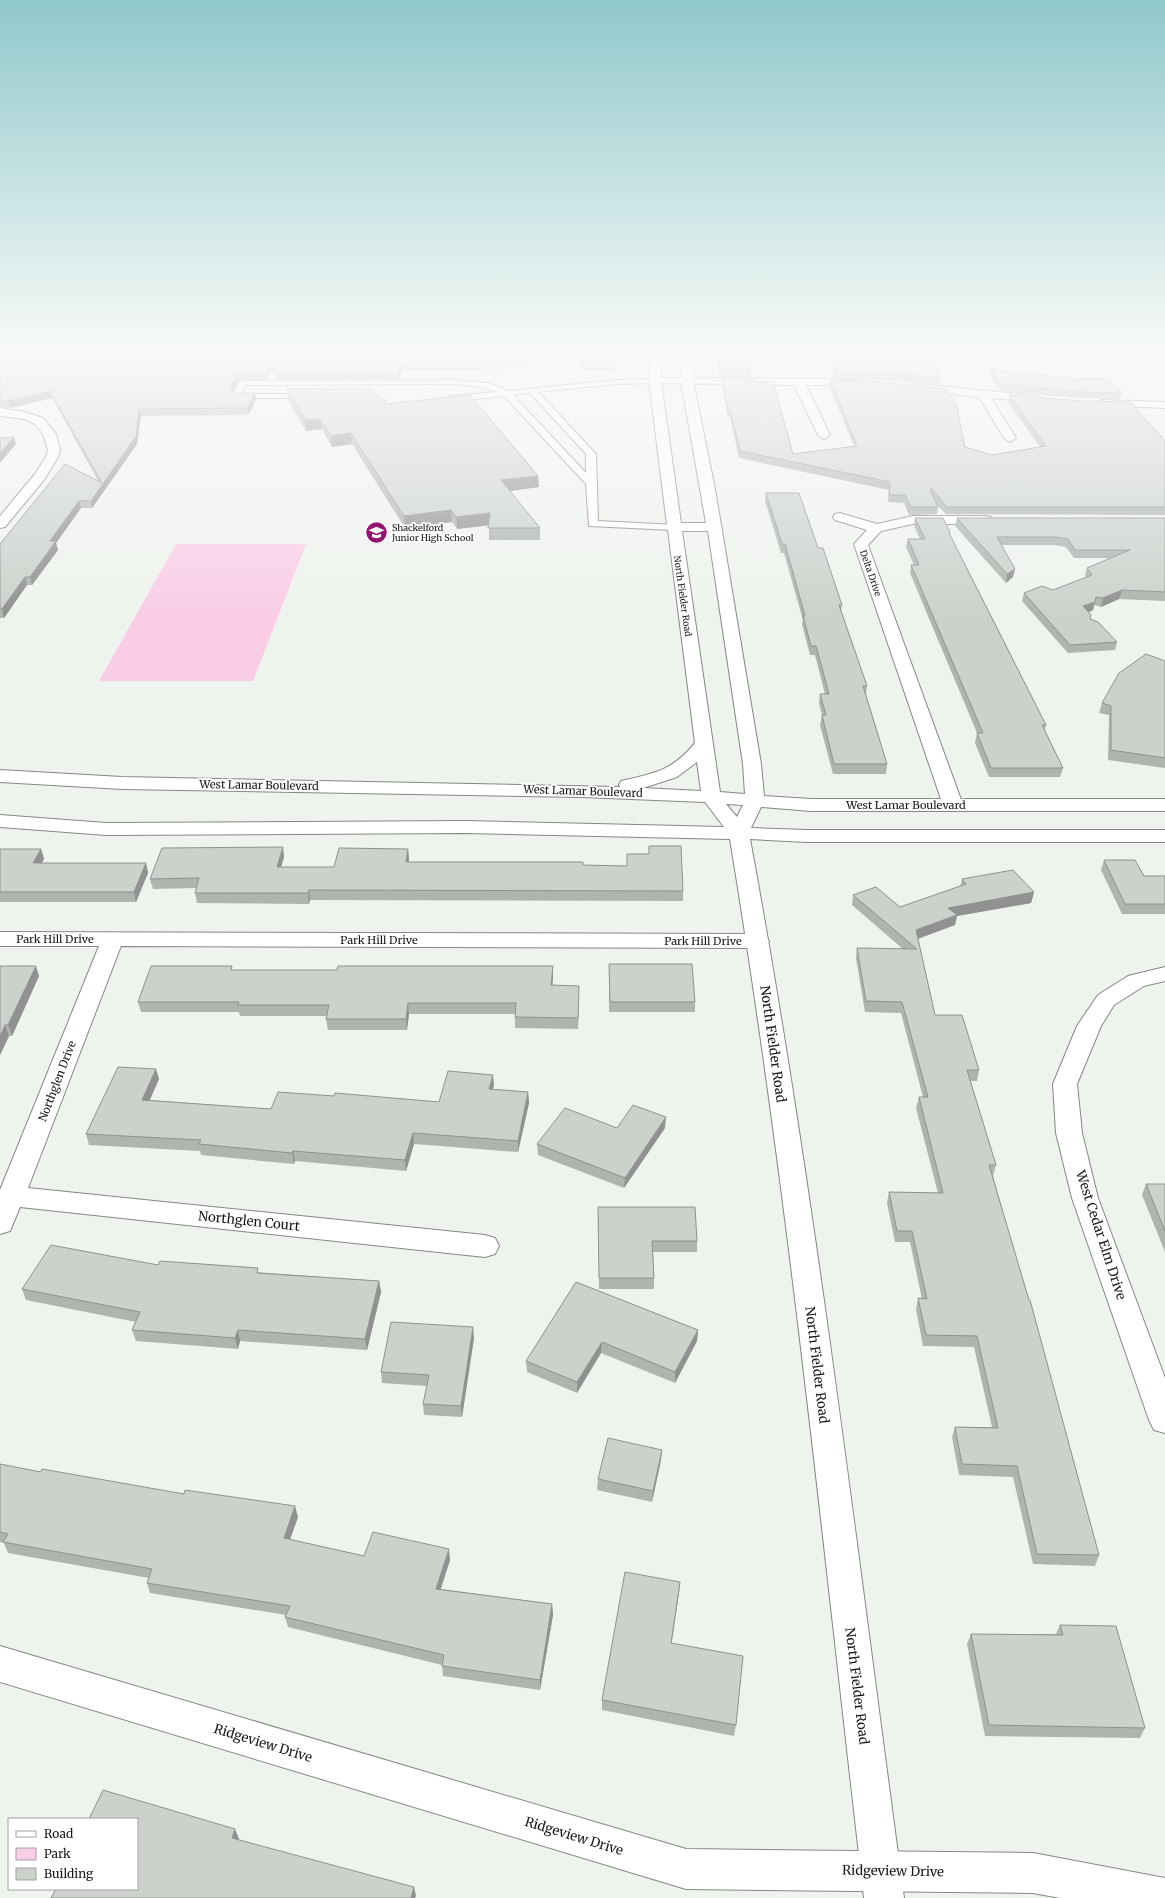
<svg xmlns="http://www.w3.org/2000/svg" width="1165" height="1898" font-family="Merriweather,serif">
<rect width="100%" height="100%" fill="#eff3ee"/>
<path fill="#facde7" d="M176 544H306L253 681H99Z"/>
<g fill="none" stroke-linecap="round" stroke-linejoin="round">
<defs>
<path id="lane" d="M655 379 659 381 658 383 616 384 538 392 596 454 598 521 677 525 678 527 677 529 673 530 589 526 586 484 504 396 450 402 446 399 450 396 498 392 481 387 454 384 246 385 241 394H310L314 396 310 398H236L232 396 240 381H243L454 380 488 383 508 391 616 380ZM530 393 586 454V473L513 395Z"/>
<path id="street" d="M491 349H694V350L689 353H496L492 352Z
M655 378 859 379 865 382 859 385H806L830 435 824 439 818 435 794 385 651 383 649 381Z
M917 384 1038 396 1044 399 1038 402 991 398 1016 438 1010 442 1004 438 979 397 913 389 911 387Z
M1103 400 1165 402V408L1099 405 1097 403 1099 401Z
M0 408 25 412 43 418 56 434 60 450 58 457 44 480 5 527 0 528V516L35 474 46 457 48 450 43 434 35 424 24 419 0 416Z
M840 513 877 524 913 516H986L991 517 993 520 991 523 986 524H913L881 531 868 545 963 805 960 809 953 811 946 809 943 805 854 544 867 530 835 520 833 517 835 514Z
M0 932 758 934 766 936 769 941 766 946 758 948 121 946 28 1188 485 1235 495 1238 499 1246 495 1254 485 1257 20 1207 10 1231 0 1234V1190L99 946H0Z
M1165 967V981L1144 986 1114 1005 1101 1026 1077 1084 1082 1133 1098 1198 1165 1378V1433L1154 1430 1149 1420 1072 1198 1056 1133 1053 1084 1077 1026 1098 995 1128 976Z
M0 1646 686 1849 1033 1853 1165 1878V1898H1060L1033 1893 686 1889 0 1682Z"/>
<path id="secondary" d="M651 349H661V381L681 523H706L681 381 684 349H694L693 381 715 489 761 764 764 796 811 799H1165V811H811L761 807 751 828 807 830H1165V842H807L750 839C815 1190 856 1545 904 1898H864C823 1545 788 1190 730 839L466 833 106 835 0 827V815L106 823 466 821 724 827 705 802 581 797 122 789 0 782V770L122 777 620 787 619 785 621 781C655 773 672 771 695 743L668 530 666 527 667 525 649 381ZM682 531H708L743 764 745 794 720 792ZM697 762 701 791 643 788 677 777ZM726 804 743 805 737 817Z"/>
</defs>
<use href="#lane" stroke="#848883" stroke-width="2"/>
<use href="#street" stroke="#848883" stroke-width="2"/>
<use href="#secondary" stroke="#848883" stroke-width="2"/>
<use href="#lane" fill="#fff" fill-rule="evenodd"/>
<use href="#street" fill="#fff" fill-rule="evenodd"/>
<use href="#secondary" fill="#fff" fill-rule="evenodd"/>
</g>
<path fill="#afb4af" d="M12 349H527V354L526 369 402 370 399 379H277L272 371 267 379 239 380 233 391 235 393H255L256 400 248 415 141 416 137 444 92 508H81L56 543 58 550 32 585H27L4 618H0V544L98 481 52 398 10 408 0 407V361L16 353Z
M580 349 615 363V370H580Z
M716 351 751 370V377H720L716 357Z
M886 354 885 358 940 378 939 385 861 378 833 377V371Z
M991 369 1122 393 1120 399 1079 398 1000 391 990 376Z
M722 379 755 382 793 454 854 446 829 386 830 380 965 447 992 455 1040 447 1008 402 1009 395 1165 441V515L946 514 937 505 938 507 937 514 909 515 904 503 888 502 889 490 739 458 730 417H728L722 385Z
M287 389 386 400 387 404 539 487 509 491 540 528V540H489V525L457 529 452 522 405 528 352 444 332 447 322 429 306 431 288 400Z
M766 493 818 548 842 605 841 611 867 686 866 695 887 764 886 774H833L820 725 822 715 819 703 820 694H825L815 655H810L802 624 803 620 784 553H781L765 501Z
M915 518 950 532V535L1046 725 1045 730 1063 768 1060 777H989L975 743 977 733 910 573 911 565H914L906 547 908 539H920L914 526Z
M957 518H1165V601L1119 599 1101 607 1094 605 1093 610 1089 612 1090 619 1117 642 1115 650 1068 653 1022 601 1024 593 1053 590 1086 577 1085 576 1087 568 1110 558H1074L1066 547 1054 545H1002L1013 577 1006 583 955 526Z
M1165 661V768L1108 760 1109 715 1099 713 1102 703Z
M649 846 683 891V901L310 900 309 904 197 903 195 893 196 888 153 889 150 879 284 857 281 867H334L408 849 409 859V862L627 866V854H649Z
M0 849H41L44 859 41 863H146L148 873 136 902H0Z
M1104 860 1144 876H1165V914H1122L1101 870Z
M962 879 1034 892 1031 903 957 916 955 925 918 939 935 1015 979 1070 977 1081H970L996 1165 993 1176 1099 1555 1095 1566 1033 1564 1013 1477 959 1475 952 1437 955 1427H992L974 1347 923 1346 916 1309 918 1298 922 1299 910 1242H895L887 1203 889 1192 938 1193 916 1108 919 1097H923L901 1013 865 1012 856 958 857 948 903 949 852 905 853 895 900 907 960 887Z
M609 964 695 1002V1012H609Z
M0 966 39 976 12 1036H9L0 1055Z
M553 966 552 985 579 986 578 1029 515 1028V1014H409L407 1030H328L326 1019 327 1016H240L239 1012H141L138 1002 233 970H337Z
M159 1079 150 1100 271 1109 334 1096 439 1102 494 1085 493 1089 528 1092 529 1103 518 1152 414 1144 406 1171 295 1161 294 1164 201 1155 200 1151 89 1145 86 1134Z
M617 1128H665L624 1188 538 1155 537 1144Z
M1146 1184H1165V1252L1142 1195Z
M598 1218 697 1241V1252H653L654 1278V1289H599Z
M158 1265 379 1281 381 1292 367 1350 240 1341 238 1349 136 1341 132 1330 136 1322 26 1300 22 1289Z
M576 1282 698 1330 697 1341 675 1383 601 1353 577 1393 527 1372 526 1361Z
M474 1338 462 1417 424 1415 423 1404 427 1386 382 1383 381 1372Z
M661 1460 652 1502 597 1490 598 1479Z
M0 1464 41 1472 298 1517 290 1539 364 1556 450 1560 441 1589 552 1604 553 1615 540 1690 443 1676 442 1665 288 1627 285 1617 286 1615 150 1593 147 1583 149 1578 8 1553 4 1543 0 1542Z
M679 1593 671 1643 736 1725 734 1736 602 1710V1700Z
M1060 1625 1145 1728 1140 1738 985 1736 967 1644 971 1634H1056Z"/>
<path fill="#8f928f" d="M401 363 402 370 399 379 398 372Z
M271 364 272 371 267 379 266 373Z
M238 373 239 380 231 395 230 388Z
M50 391 52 398 10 408 8 401Z
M255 393 256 400 248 415 247 408Z
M139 409 141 416 137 444 92 508 91 501 136 436Z
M320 419 322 429 306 431 305 420Z
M351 433 352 444 332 447 331 436Z
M14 437 16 444 0 463V453Z
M538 476 539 487 502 492 501 480Z
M79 501 81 508 56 543 58 550 32 585 30 577 50 541Z
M451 510 452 522 405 528 404 516Z
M490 513 491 525 457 529 456 517Z
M1015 569 1013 577 1006 583 1007 574Z
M25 577 27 585 4 618 2 609Z
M1122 590 1119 599 1101 607 1103 598Z
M1096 597 1093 610 1081 615 1083 606Z
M283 847 284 857 278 877 277 867Z
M41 849 44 859 36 873 33 863Z
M408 849 409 859 407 872 406 862Z
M146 863 148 873 136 902 134 892Z
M309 890 310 900 309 904 308 893Z
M1034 892 1031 903 957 916 955 925 914 940 916 930 948 908Z
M36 966 39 976 12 1036 8 1025Z
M553 966V976L552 996 551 985Z
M579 986V996L578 1029V1018Z
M408 1003 409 1014 407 1030 406 1019Z
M5 1025 9 1036 0 1055V1037Z
M156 1069 159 1079 145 1110 142 1100Z
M493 1075 494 1085 490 1100 489 1089Z
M528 1092 529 1103 518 1152V1141Z
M666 1117 665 1128 624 1188 625 1178Z
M413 1133 414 1144 406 1171 405 1160Z
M293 1151 295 1161 294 1164 292 1153Z
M379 1281 381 1292 367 1350 365 1339Z
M473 1327 474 1338 462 1417 461 1406Z
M238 1330 240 1341 238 1349 235 1338Z
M698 1330 697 1341 675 1383V1372Z
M602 1342 601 1353 577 1393V1382Z
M662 1450 661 1460 652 1502 653 1491Z
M295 1506 298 1517 287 1548 284 1538Z
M449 1549 450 1560 437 1599 436 1589Z
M680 1582 679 1593 670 1654 671 1643Z
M552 1604 553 1615 540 1690V1680Z
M235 1829 239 1839 235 1848 232 1838Z
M414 1887 416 1896 415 1898H411Z"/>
<path fill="#ccd1cc" stroke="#8f928f" d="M17 349H527L526 362 401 363 398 372 276 373 271 364 266 373H238L230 388V390L235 393H255L247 408 139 409 136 436 91 501H79L50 541H56L30 577H25L2 609H0V544L65 464 102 483 50 391 8 401 0 400V361L19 352Z
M580 349H614L615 363H580Z
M716 351H745L751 370H720Z
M842 351 886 354 884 358 930 362 940 378 862 371H833Z
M991 369 1076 379 1108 378 1122 393 1080 392 1001 384Z
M722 379H754L755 382H773L793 454 857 446 830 380H862L947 389 956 404 965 447 992 455 1046 446 1009 395 1080 401 1130 402 1165 441V507H947L932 489 930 490 938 507H911L905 495H889L890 482 740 451 730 410H728Z
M287 389H371L383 400H386L385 404 470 395 538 476 501 480 540 528H488L490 513 456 517 451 510 404 516 351 433 331 436 320 419 305 420Z
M14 437 0 453V438Z
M766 493H799L818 548H823L842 605H839L867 686H863L887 764H834L822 715H826L820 694H829L816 646H811L803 616H805L785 544H782Z
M915 518H943L950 532 949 533 1046 725H1042L1063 768H991L977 733H983L911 565H919L908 539H925Z
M957 518H1165V592L1122 590 1103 598 1096 597 1095 602 1083 606 1091 615 1090 619 1098 622 1117 642 1070 645 1024 593 1042 586 1053 590 1092 575 1087 568 1130 550H1075L1068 539 1056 537H997L1015 569 1007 574Z
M1146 654 1165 661V758L1111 750V706L1102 703 1119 673Z
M649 846H681L683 891 309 890 308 893H195L199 878 150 879 162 848 283 847 277 867H334L339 848 408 849 406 862H583V865L627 866V854H649Z
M0 849H41L33 863H146L134 892H0Z
M1104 860H1135L1144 876H1165V904H1125Z
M1013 870 1034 892 948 908 957 915 916 930 935 1015H962L979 1070H967L996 1165H989L1029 1300H1030L1099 1555 1037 1554 1017 1466 962 1464 955 1427 998 1428 977 1336 926 1335 918 1298 927 1299 912 1231H897L889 1192 943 1193 919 1097H928L902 1002 866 1001 857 948 917 949 853 895 876 887 900 907 966 884 962 879Z
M609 964H692L695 1002H610Z
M0 966H36L8 1025H5L0 1037Z
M151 966H232L231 970H337L338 966H553L551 985 579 986 578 1018 515 1017 516 1003H408L406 1019H326L329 1005H238L239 1002H138Z
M118 1067 156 1069 142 1100 271 1109 278 1092 334 1096 335 1093 439 1102 448 1071 493 1075 489 1089 528 1092 518 1141 413 1133 405 1160 293 1151 292 1153 199 1144 201 1140 86 1134Z
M633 1105 666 1117 625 1178 537 1144 565 1108 617 1128Z
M1146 1184H1165V1231Z
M598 1207H695L697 1241H652L654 1278H599Z
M51 1245 158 1265 160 1261 258 1268 257 1273 379 1281 365 1339 238 1330 235 1338 132 1330 140 1312 22 1289Z
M576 1282 698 1330 675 1372 602 1342 577 1382 526 1361Z
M391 1322 473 1327 461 1406 423 1404 429 1375 381 1372Z
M608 1438 662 1450 653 1491 598 1479Z
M0 1464 41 1472 42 1469 184 1494 185 1490 295 1506 284 1538 364 1556 373 1532 449 1549 436 1589 552 1604 540 1680 442 1666 444 1655 285 1617 290 1606 147 1583 152 1569 3 1542 8 1534 0 1532Z
M625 1572 680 1582 671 1643 743 1656 736 1725 602 1700Z
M1060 1625 1116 1626 1145 1728 989 1725 971 1634 1063 1635Z
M103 1790 235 1829 232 1838 414 1887 411 1898H51L56 1889H137V1819H89Z"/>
<linearGradient id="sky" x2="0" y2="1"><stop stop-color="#90c8cc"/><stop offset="0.57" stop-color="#f8faf7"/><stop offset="1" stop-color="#f8faf7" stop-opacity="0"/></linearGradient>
<rect width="1165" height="615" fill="url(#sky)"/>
<defs>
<symbol id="school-disc" viewBox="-11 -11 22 22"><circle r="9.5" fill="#93156f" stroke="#fff"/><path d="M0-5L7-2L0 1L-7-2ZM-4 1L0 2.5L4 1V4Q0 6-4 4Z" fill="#fff"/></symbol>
</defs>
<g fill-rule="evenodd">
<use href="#school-disc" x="364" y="520" width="25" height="25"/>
</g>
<g text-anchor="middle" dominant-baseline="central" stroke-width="3.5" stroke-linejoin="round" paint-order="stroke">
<g font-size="9" fill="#151715" stroke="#fff" text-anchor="start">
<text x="392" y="527">Shackelford<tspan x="392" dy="10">Junior High School</tspan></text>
</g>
<g font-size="9" fill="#151715" stroke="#fff">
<text transform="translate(871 573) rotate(71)">Delta Drive</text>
<text transform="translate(683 596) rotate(82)">North Fielder Road</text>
</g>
<g font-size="11" fill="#151715" stroke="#fff">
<text transform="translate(259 785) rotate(1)">West Lamar Boulevard</text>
<text transform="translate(583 791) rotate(2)">West Lamar Boulevard</text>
<text x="906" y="805">West Lamar Boulevard</text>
<text x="55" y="939">Park Hill Drive</text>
<text x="379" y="940">Park Hill Drive</text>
<text x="703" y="941">Park Hill Drive</text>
<text transform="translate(57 1081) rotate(-69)">Northglen Drive</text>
</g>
<g font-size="13" fill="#151715" stroke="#fff">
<text transform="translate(773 1044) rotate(82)">North Fielder Road</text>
<text transform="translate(249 1221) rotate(6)">Northglen Court</text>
<text transform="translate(1101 1235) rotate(72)">West Cedar Elm Drive</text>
<text transform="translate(817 1365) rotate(83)">North Fielder Road</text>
<text transform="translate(857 1686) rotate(83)">North Fielder Road</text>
<text transform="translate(263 1743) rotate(17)">Ridgeview Drive</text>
<text transform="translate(574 1836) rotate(17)">Ridgeview Drive</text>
<text transform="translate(893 1871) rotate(1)">Ridgeview Drive</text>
</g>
</g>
<rect x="8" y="1818" width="130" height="72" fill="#ffffff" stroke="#a1a2a1"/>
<rect x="16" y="1831" width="20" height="6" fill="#ffffff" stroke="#a1a2a1"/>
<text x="44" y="1838" font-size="12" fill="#151715">Road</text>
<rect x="16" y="1848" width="20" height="12" fill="#facde7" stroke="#a1a2a1"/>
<text x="44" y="1858" font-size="12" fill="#151715">Park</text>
<rect x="16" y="1868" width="20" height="12" fill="#ccd1cc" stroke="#a1a2a1"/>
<text x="44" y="1878" font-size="12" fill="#151715">Building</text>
</svg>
